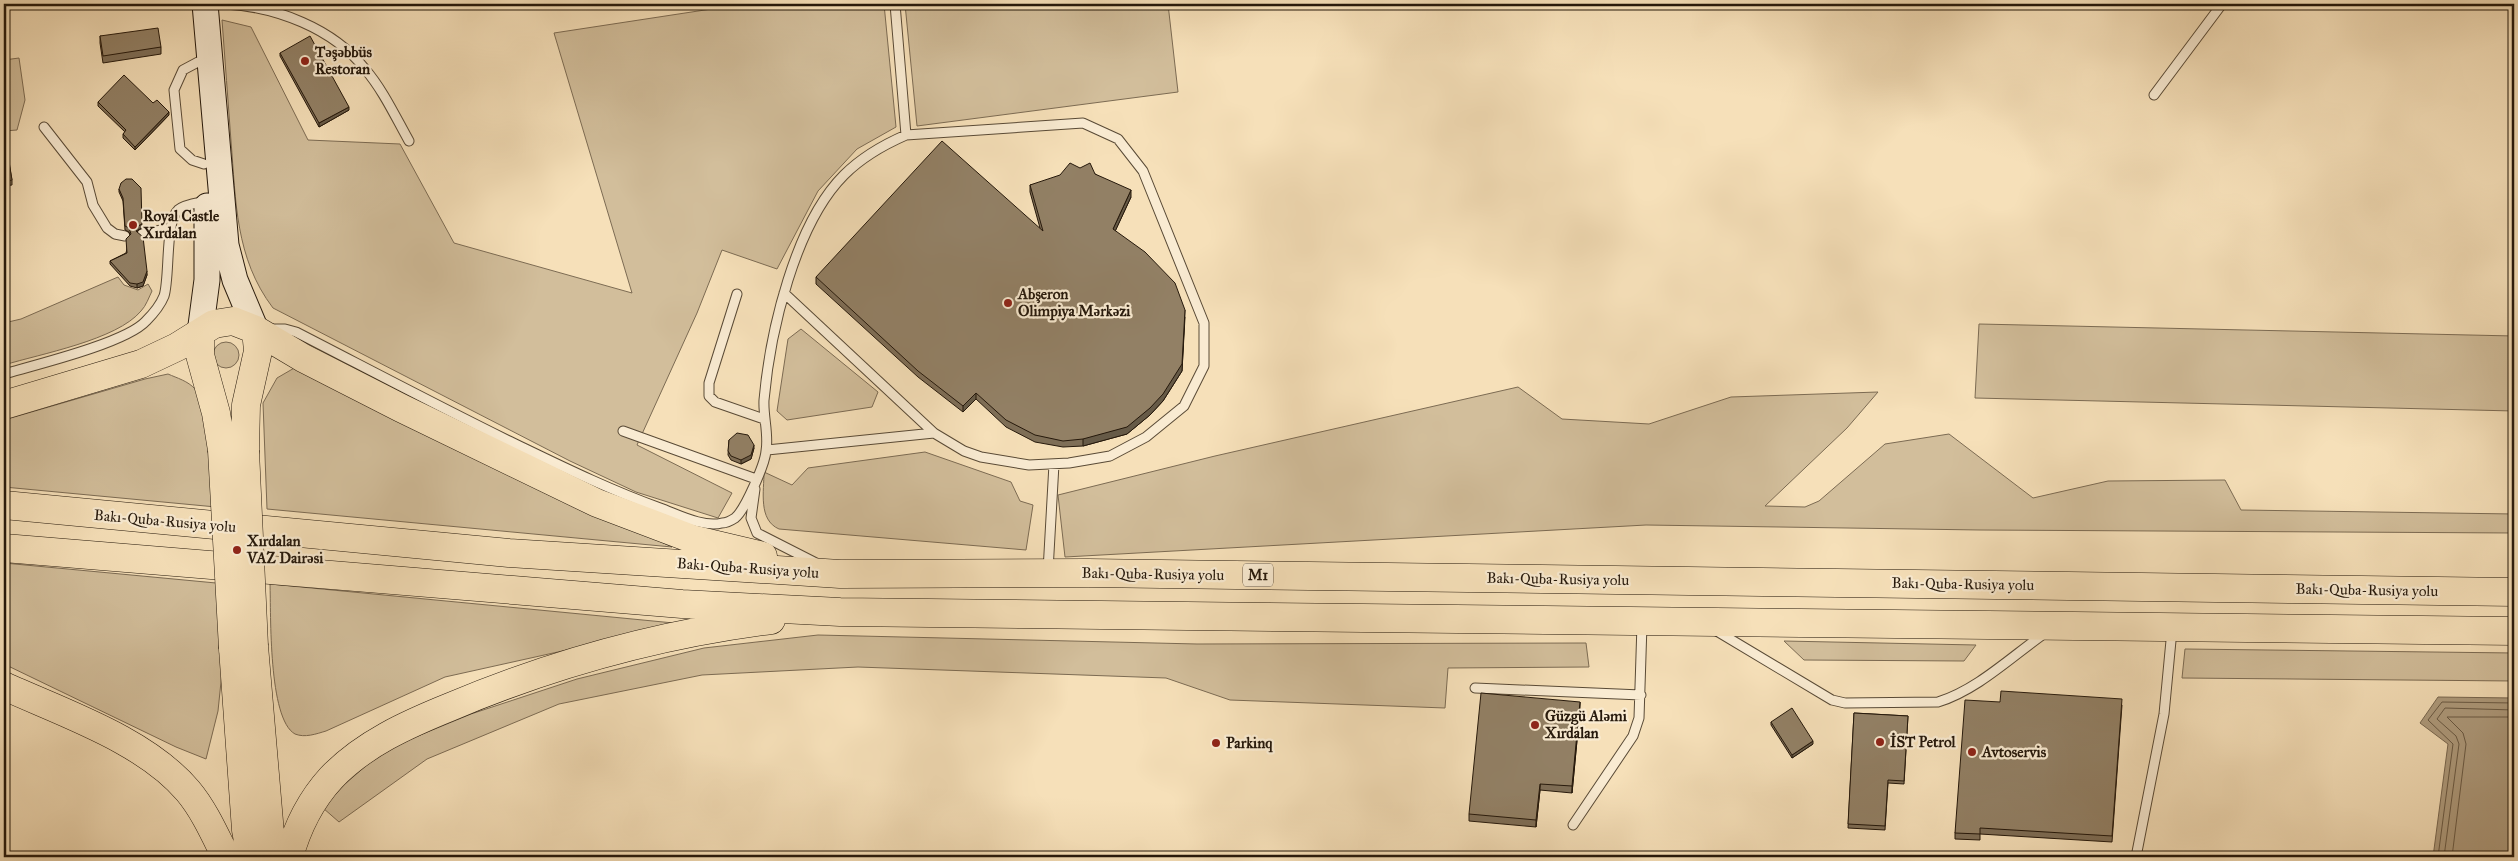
<svg xmlns="http://www.w3.org/2000/svg" width="2518" height="861" font-family="'IM FELL Great Primer',serif">
<rect width="100%" height="100%" fill="#f6e0b9"/>
<filter id="stains"><feTurbulence type="fractalNoise" baseFrequency=".004" numOctaves="4"/><feColorMatrix values="0 0 0 0 .2 0 0 0 0 .09 0 0 0 0 .02 0 0 0 .5 -.17"/></filter>
<radialGradient id="worn" r=".72"><stop offset=".6" stop-color="#630" stop-opacity="0"/><stop offset="1" stop-color="#630" stop-opacity=".3"/></radialGradient>
<path fill="#d2be9b" stroke="#7c6b53" d="M744 4H884L896 127 857 149 818 191 777 269 722 250 697 313 637 445 732 493 718 518 636 492 570 461 273 308C235 258 236 201 231 141 228 101 225 60 222 20L251 27 308 140 400 144 454 243 632 293 554 33Z
M905 4H1168L1178 92 917 126Z
M19 58 25 100 17 130 4 131V60Z
M118 277 124 285 138 290 148 284 152 291C149 297 146 306 141 311 117 340 40 354 4 365V323L21 319Z
M1979 324 2514 336V411L1975 398Z
M801 329 878 392 872 407 787 420 777 411 788 339Z
M213 355a13 13 0 1 1 26 0a13 13 0 1 1-26 0Z
M296 367 318 377 672 547 267 509 263 403 277 378Z
M168 374C177 378 188 381 195 389 213 408 213 480 216 507L4 487V420L145 379Z
M1518 387 1562 419 1649 424 1731 397 1878 392 1847 428 1765 506 1805 507 1819 501 1885 444 1949 434 2033 498 2108 481 2225 480 2241 510 2514 514V533L1980 530 1646 525 1065 557 1058 495 1215 456Z
M925 452 1011 482 1020 501 1033 505 1026 550 779 529C758 520 764 491 764 472L792 485 808 468Z
M4 563 216 583 222 672 218 711 206 759 176 747 4 664Z
M270 584 684 624 445 677 326 731C316 734 305 738 295 734 268 719 271 613 270 584Z
M818 635 1197 644 1586 643 1589 667 1448 668 1445 708 1230 700 1166 678 858 667 702 675 559 704 427 759 339 822 323 808 345 784 384 750 471 714 577 679 704 648Z
M1784 641 1976 645 1964 661 1804 660Z
M2185 649 2514 653V681L2182 678Z"/>
<path fill="#af9c7e" stroke="#786750" d="M2438 697 2514 698V857H2433L2448 744 2420 723Z"/>
<g fill="none" stroke-linecap="round" stroke-linejoin="round">
<path stroke="#6a5a44" stroke-width="1" d="M2438 857 2453 744 2428 720 2442 702 2514 703
M2444 857 2459 744 2456 736 2437 719 2445 708 2514 710
M2452 857 2466 744 2463 733 2447 717H2514"/>
<defs>
<path id="service" d="M226 4C276 7 333 28 365 69 383 90 395 116 409 141
M639 4H643
M895 4 906 135
M4 5 9 4
M198 62 183 70 174 90 180 149 192 160 204 164
M2154 95 2222 4
M44 127 87 182 93 205 107 228 115 234 125 236
M142 234 171 228
M737 294 709 383V396L715 402 764 419
M269 329H285L296 332C366 368 436 405 507 440 557 464 607 489 660 508 677 514 703 528 722 523 726 523 732 520 735 518 745 510 765 464 766 451 769 435 763 416 764 400 770 332 795 224 844 175 861 158 883 145 906 135L1083 123 1118 139 1143 171 1204 323V366L1184 406 1146 437 1110 456 1069 463 1029 465 981 457 964 451 934 433 784 293
M4 374C35 365 126 343 146 321 153 314 160 306 164 296 170 278 165 222 178 210 185 204 198 203 207 201
M623 431 756 479
M767 450 934 433
M755 489 751 518 757 533 816 563
M1048 571 1054 464
M1715 630 1832 700 1845 703 1938 702C1977 690 2011 657 2045 633
M1475 688 1641 695
M1573 825 1633 736 1639 718 1642 624
M2136 857 2164 714 2172 630"/>
<path id="secondary" d="M205 4 226 245 235 280 256 330
M200 333 207 280V206"/>
<path id="trunk" d="M200 333V355L216 413 222 450
M4 405 141 364 177 347 214 324 233 321 256 330 303 358 401 408 597 503 692 539 763 556
M245 451 246 405 258 351 256 330
M4 505 509 553 840 574 1088 573 2514 592
M4 548 682 604 840 612 2514 631
M254 646 272 857
M233 648 246 830 251 857
M4 686C63 713 145 740 188 791 204 810 215 835 226 857
M289 857C297 828 310 801 331 778 363 744 408 724 450 707 552 664 661 634 771 620"/>
</defs>
<use href="#service" stroke="#594a36" stroke-width="11"/>
<use href="#secondary" stroke="#25180b" stroke-width="27"/>
<use href="#trunk" stroke="#25180b" stroke-width="29"/>
<use href="#service" stroke="#f9ebd2" stroke-width="9"/>
<use href="#secondary" stroke="#f9ebd2" stroke-width="25"/>
<use href="#trunk" stroke="#f6e0b9" stroke-width="28"/>
<defs>
<path id="trunk-bridge" d="M222 450 233 648
M245 451 254 646"/>
</defs>
<use href="#trunk-bridge" stroke="#25180b" stroke-width="29" stroke-linecap="butt"/>
<use href="#trunk-bridge" stroke="#f6e0b9" stroke-width="28"/>
</g>
<path fill="#7e6e57" stroke="#25180b" d="M100 36 161 47V54L103 63 100 43Z
M280 53 349 110 319 127 280 56Z
M98 102 153 103 169 115 135 150 123 138V134L125 132 98 106Z
M4 136 12 180V185L4 186Z
M1095 174 1131 197 1115 231 1185 317 1182 371 1163 401 1150 415 1127 434 1083 446 1063 447 1035 442 1006 427 976 399 963 412 918 377 816 284V277L1040 228 1030 192V185Z
M119 189 142 228 138 230 137 232 147 275 143 286 137 288 130 286 110 264V261L126 253 130 235 129 232 125 230 123 201 119 192Z
M729 440 754 448 751 459 741 464 731 460 728 455Z
M2000 702 2122 705 2112 842 1980 834V840L1955 839V833Z
M1580 709 1572 793 1540 790 1536 827 1469 821V814Z
M1854 713 1908 716 1904 784 1888 783 1885 830 1848 828Z
M1771 722 1813 744 1792 758 1771 725Z"/>
<path fill="#665a47" stroke="#25180b" d="M349 107V110L319 127V123Z
M169 112V115L135 150V147Z
M1131 190V197L1113 236V229Z
M142 224V228L138 230 136 235V231L138 226Z
M147 271V275L143 286 137 288V284Z
M1185 310 1182 371 1163 401 1150 415 1127 434 1083 446V439Z
M976 393V399L963 412V406Z
M754 445V448L751 459 741 464V460Z
M1580 702V709L1572 793V786Z
M1813 741V744L1792 758V755Z
M1540 784V790L1536 827V820Z"/>
<path fill="#928065" stroke="#25180b" d="M158 28 161 47 103 56 100 36Z
M310 36 349 107 319 123 280 53Z
M124 75 153 103 157 100 169 112 135 147 123 134 126 130 98 102Z
M4 136H5L12 180 4 182Z
M942 141 1043 231 1030 185 1060 175 1070 163 1080 168 1090 163 1095 174 1131 190 1113 229 1145 252 1175 283 1185 310 1182 364 1163 394 1150 408 1127 427 1083 439 1063 441 1035 435 1006 420 976 393 963 406 918 371 816 277Z
M126 179H132L141 188 142 224 138 226 136 231 143 237 147 271 143 282 137 284 130 283 110 261 127 253 126 239 131 234 129 228 125 226 123 198 119 189 121 183Z
M737 433 748 435 754 445 751 455 741 460 731 456 728 451 729 440Z
M2001 691 2122 699 2112 836 1980 828V834L1955 833 1965 700 2000 702Z
M1481 693 1580 702 1572 786 1540 784 1536 820 1469 814Z
M1792 708 1813 741 1792 755 1771 722Z
M1854 713 1908 716 1904 781 1888 780 1885 826 1848 824Z"/>
<g fill="#8f2418" stroke="#f9ebd2" stroke-width="2">
<circle cx="305" cy="61" r="5"/>
<circle cx="133" cy="225" r="5"/>
<circle cx="1008" cy="303" r="5"/>
<circle cx="237" cy="550" r="5"/>
<circle cx="1535" cy="725" r="5"/>
<circle cx="1880" cy="742" r="5"/>
<circle cx="1216" cy="743" r="5"/>
<circle cx="1972" cy="752" r="5"/>
</g>
<g text-anchor="middle" dominant-baseline="central" stroke-width="4.5" stroke-linejoin="round" paint-order="stroke">
<rect fill="#f9ebd2" stroke="#655747" stroke-width="1" x="1243" y="563.5" width="30" height="23" rx="4"/>
<g font-size="14" font-weight="bold" fill="#25180b">
<text x="1258" y="575">M1</text>
</g>
<g font-size="15" font-weight="bold" fill="#25180b" stroke="#f9ebd2" text-anchor="start">
<text x="315" y="52">Təşəbbüs<tspan x="315" dy="17">Restoran</tspan></text>
<text x="143" y="216">Royal Castle<tspan x="143" dy="17">Xırdalan</tspan></text>
<text x="1018" y="294">Abşeron<tspan x="1018" dy="17">Olimpiya Mərkəzi</tspan></text>
<text x="247" y="541">Xırdalan<tspan x="247" dy="17">VAZ Dairəsi</tspan></text>
<text x="1545" y="716">Güzgü Aləmi<tspan x="1545" dy="17">Xırdalan</tspan></text>
<text x="1890" y="742">İST Petrol</text>
<text x="1226" y="743">Parkinq</text>
<text x="1982" y="752">Avtoservis</text>
</g>
<g font-size="15" fill="#25180b" stroke="#f9ebd2">
<text transform="translate(165 521) rotate(5)">Bakı-Quba-Rusiya yolu</text>
<text transform="translate(748 568) rotate(4)">Bakı-Quba-Rusiya yolu</text>
<text transform="translate(1153 574) rotate(1)">Bakı-Quba-Rusiya yolu</text>
<text transform="translate(1558 579) rotate(1)">Bakı-Quba-Rusiya yolu</text>
<text transform="translate(1963 584) rotate(1)">Bakı-Quba-Rusiya yolu</text>
<text transform="translate(2367 590) rotate(1)">Bakı-Quba-Rusiya yolu</text>
</g>
</g>
<rect width="2518" height="861" fill="none" stroke="#f6e0b9" stroke-width="20"/>
<rect x="5" y="5" width="2508" height="851" fill="none" stroke="#25180b" stroke-width="2.5"/>
<rect x="10" y="10" width="2498" height="841" fill="none" stroke="#25180b"/>
<rect width="100%" height="100%" filter="url(#stains)"/>
<rect width="100%" height="100%" fill="url(#worn)"/>
</svg>
